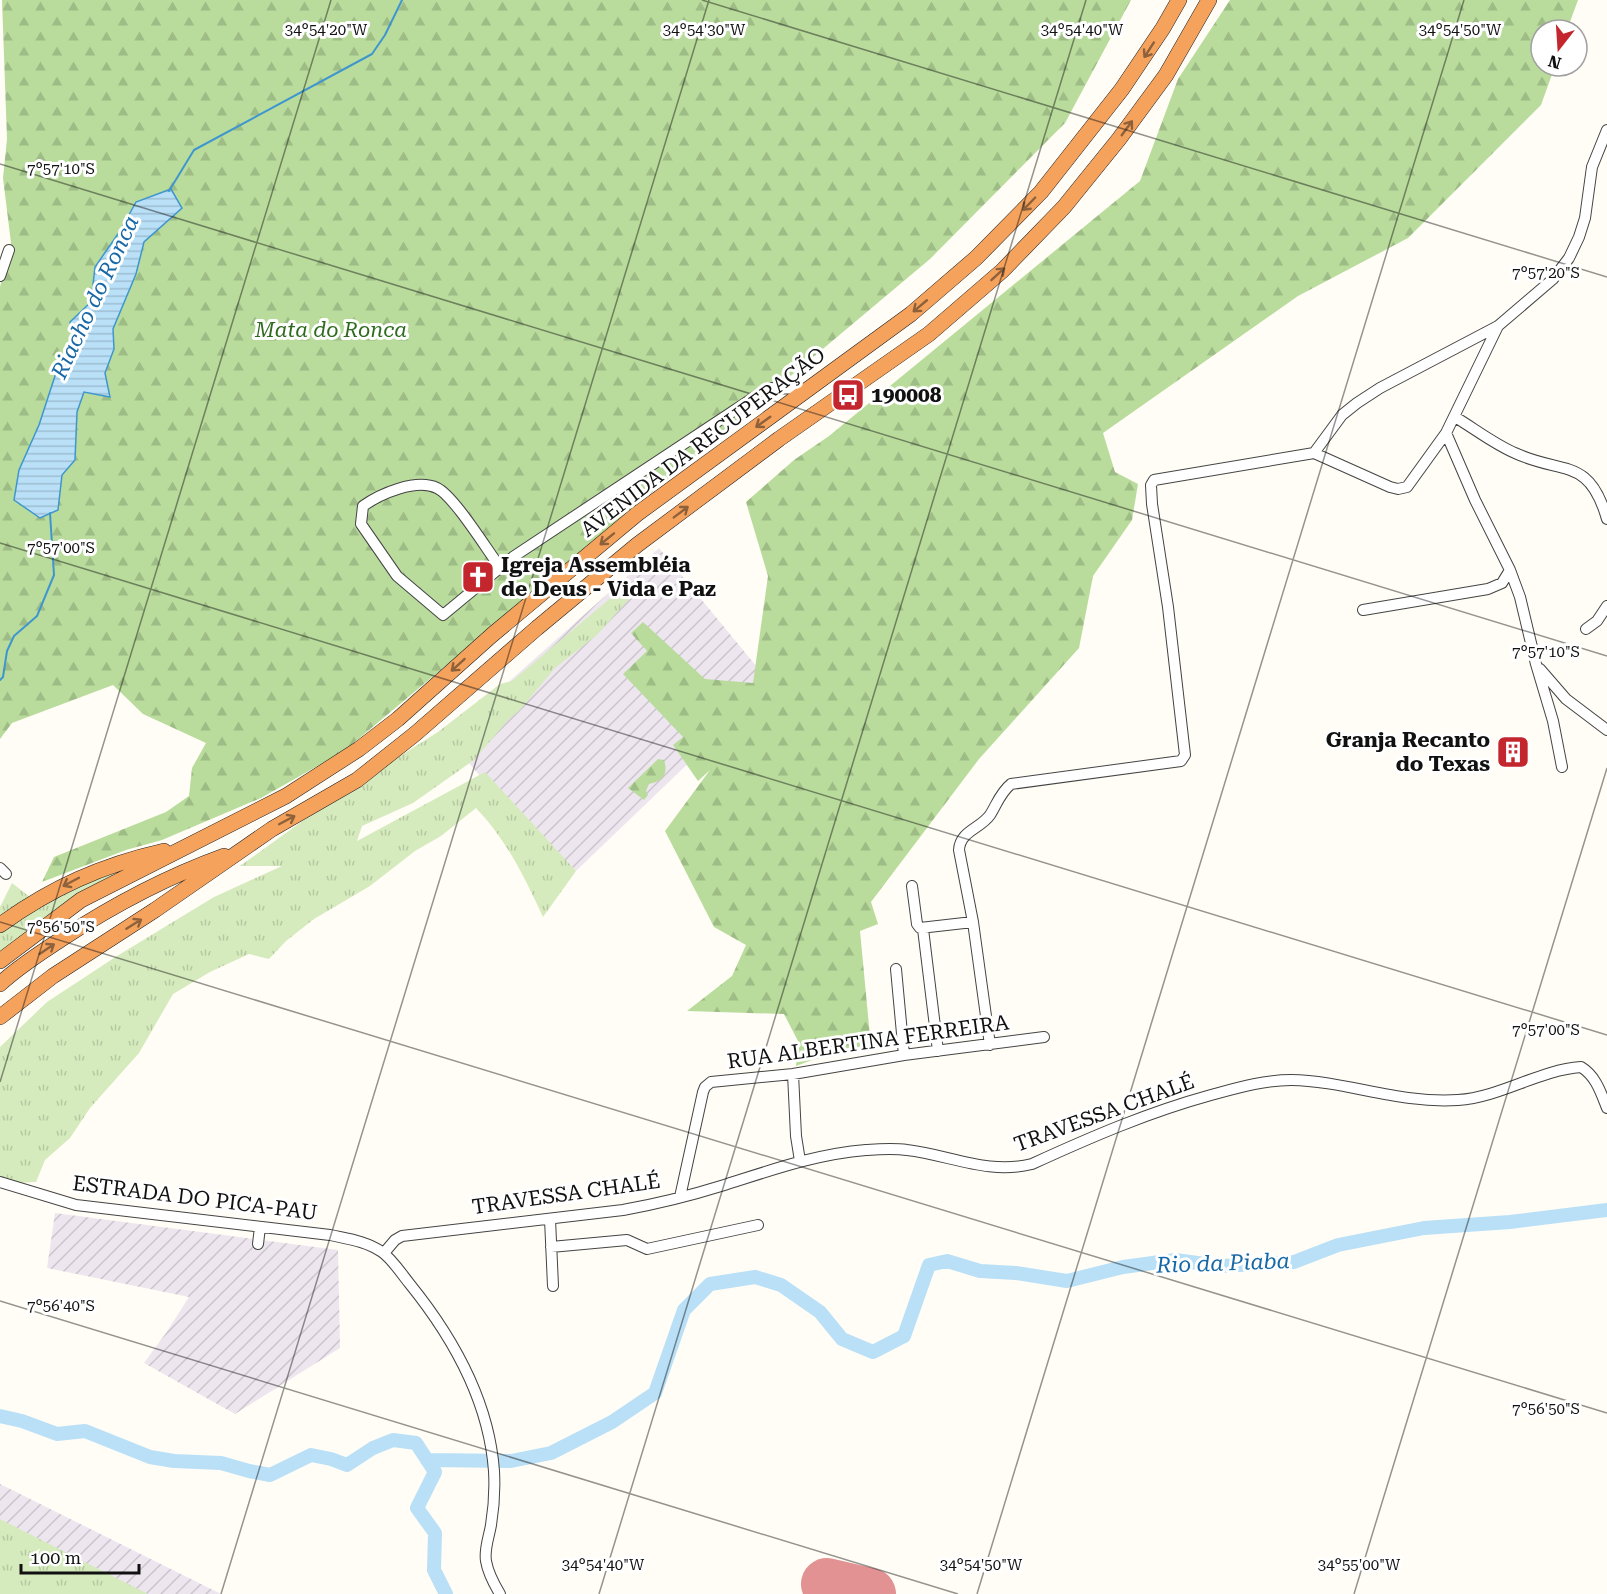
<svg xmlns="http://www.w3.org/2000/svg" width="1607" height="1594" font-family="'Roboto Serif',serif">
<defs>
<pattern id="industrial-furrows" width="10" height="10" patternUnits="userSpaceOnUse" patternTransform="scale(1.5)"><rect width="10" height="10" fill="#eee6ef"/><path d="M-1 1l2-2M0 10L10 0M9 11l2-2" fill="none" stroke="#cbc4cc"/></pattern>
<pattern id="grass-tufts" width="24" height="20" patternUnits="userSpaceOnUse" patternTransform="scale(1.5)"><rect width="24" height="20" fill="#d5ebbd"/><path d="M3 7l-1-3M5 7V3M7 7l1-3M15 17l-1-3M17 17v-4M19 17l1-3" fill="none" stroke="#b6c8a1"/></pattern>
<pattern id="forest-firs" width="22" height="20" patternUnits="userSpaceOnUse" patternTransform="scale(1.5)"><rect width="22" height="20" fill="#b9dc9c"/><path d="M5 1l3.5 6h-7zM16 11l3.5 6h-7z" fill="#9ebc85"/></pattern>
<pattern id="water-rules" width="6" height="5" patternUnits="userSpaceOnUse" patternTransform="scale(1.5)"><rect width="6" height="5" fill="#b9e0f7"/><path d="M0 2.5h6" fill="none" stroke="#9ebfd3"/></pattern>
</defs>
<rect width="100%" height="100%" fill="#fffdf5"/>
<path fill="url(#industrial-furrows)" d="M659 548 771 684 576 871 479 775 447 737Z
M55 1213 338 1250 340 1348 235 1414 144 1363 166 1333 189 1297 47 1268Z
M0 1484 221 1594H0Z"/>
<path fill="url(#grass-tufts)" d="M613 596 629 599 597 635 555 668 520 710 509 719 474 760 413 803 362 826 357 841 485 772 576 871 543 917C525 878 506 839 476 808L441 836 415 851 370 886 314 919 286 941 269 959 249 954 210 972 173 994 139 1053 90 1108 70 1138 45 1160 36 1182 16 1183 0 1178V1047L47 1002 117 956 214 897 282 866H240L340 794 438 732 500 684 512 681Z
M148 859 0 955V932L80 880Z
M12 883 30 897 0 918V907Z
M0 1519 148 1594H0Z"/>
<path fill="url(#forest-firs)" d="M2 0H1131L1065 123 930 259 344 751 261 798 162 840 126 850 42 882 54 857 166 812 189 796 192 768 206 743 143 714 113 685 12 723 0 739V287L11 243 3 178 7 139Z
M1230 0H1578L1567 30H1541V66H1555L1541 105 1408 238 1298 296 1103 433 1115 472 1138 484 1132 520 1093 576 1079 648 979 759 871 902 878 924 860 931 871 1047 812 1060 796 1066 798 1041 784 1014 687 1011 732 976 746 945 714 927 665 831 710 770 698 781 673 745 683 737 623 674 647 651 631 633 643 622 705 679 753 683 768 576 746 502 794 460 829 436 1140 181 1178 79Z
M658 759 664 760C669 775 662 781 649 784L646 791 648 795 644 800 628 788Z"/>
<path fill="url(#water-rules)" stroke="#3f96cf" stroke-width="1.5" d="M171 189 182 208 144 242 136 274 113 329 114 349 105 373 110 397 84 392 77 412 75 460 62 475 58 510 40 518 14 500 19 470 39 425 55 376 76 353 70 322 91 302 95 267 120 231 136 202Z"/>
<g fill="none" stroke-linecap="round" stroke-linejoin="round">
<path stroke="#3f96cf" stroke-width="2" d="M169 191 194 150 372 54 385 35 402 0
M0 680 3 677 7 651 14 636 37 616 54 575 50 513"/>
<path stroke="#b9e0f7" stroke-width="14" d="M0 1416 22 1421 57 1434 85 1431 150 1457 174 1461 221 1463 249 1471 270 1475 311 1455 331 1459 347 1465 373 1448 393 1440 416 1443 435 1472 417 1508 435 1533 434 1570 446 1594
M427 1460 511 1461 551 1453 612 1422 655 1393 684 1310 710 1284 755 1277 781 1285 820 1312 842 1339 873 1352 904 1336 929 1265 947 1261 980 1271 1016 1273 1067 1281 1123 1267 1175 1260 1220 1266 1294 1262 1338 1245 1424 1228 1510 1222 1607 1210"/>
<path stroke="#e29292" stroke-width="52" d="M827 1584 870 1594"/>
<defs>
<path id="minor" d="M0 276 9 250
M1455 417C1475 429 1494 444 1515 453 1562 475 1589 456 1607 519
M1446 433 1475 500 1510 570 1520 597 1536 664 1553 721 1562 767
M1314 453 1342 415 1357 403 1380 388 1498 326
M500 567C487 550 454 496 437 488 416 478 380 494 363 506L361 524 397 576 443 615 513 557 768 388 808 389
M1363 610 1488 589 1502 583 1510 570
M1586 629 1597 621 1607 606
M1540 669 1566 699 1607 730
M0 868 6 874
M912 886 917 924 920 928 973 922
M923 929 938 1051
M896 969 904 1055
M990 1045 973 922 959 850C960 831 980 829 990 815 997 804 1000 793 1011 784L1181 761 1185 755 1168 607 1152 504 1151 485 1154 480 1314 453 1390 487 1398 489 1407 487 1446 433 1498 326 1553 279 1569 258 1579 237 1585 218 1592 167 1607 130
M793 1074 796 1136 800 1161
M0 1182 76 1205 330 1235C348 1239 366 1241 382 1252 392 1259 401 1273 409 1283 452 1336 489 1401 494 1471 495 1489 494 1507 491 1525 489 1537 484 1549 486 1561 488 1573 494 1584 500 1594
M680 1197 703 1092 705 1087 711 1082 793 1074 904 1055 1044 1037
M550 1219 553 1286
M258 1244 260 1227
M551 1247 627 1240 647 1249 758 1225
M384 1253 395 1240 402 1236 623 1210C656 1204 689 1196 721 1186 769 1171 815 1154 866 1150 880 1149 893 1148 907 1150 950 1155 988 1175 1032 1164 1091 1137 1149 1112 1211 1095 1237 1088 1264 1080 1291 1080 1347 1081 1399 1104 1458 1100 1501 1097 1539 1070 1581 1067 1596 1076 1601 1093 1607 1108"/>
<path id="highway" d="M0 925C51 888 102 865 164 851
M0 961 81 900 286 796 359 749 398 719 492 635 637 514 911 314 976 258 1041 192 1122 89 1163 28 1179 0
M0 984C19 966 42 952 63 938 115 904 166 877 224 856
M0 1017 53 976 155 910 272 829 357 780 415 734 537 628 637 545 779 439 929 334 1002 271 1064 207 1119 139 1166 75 1209 0"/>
</defs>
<use href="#minor" stroke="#444" stroke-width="12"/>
<use href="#highway" stroke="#222" stroke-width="16"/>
<use href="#minor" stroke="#fff" stroke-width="10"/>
<use href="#highway" stroke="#f5a25d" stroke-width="15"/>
</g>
<defs><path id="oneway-shaft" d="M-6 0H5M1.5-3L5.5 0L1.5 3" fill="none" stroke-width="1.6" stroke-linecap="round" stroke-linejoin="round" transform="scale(1.5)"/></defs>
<g stroke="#8e613b">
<use href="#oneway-shaft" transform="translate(1149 50) rotate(123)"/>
<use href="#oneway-shaft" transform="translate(1127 128) rotate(-54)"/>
<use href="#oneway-shaft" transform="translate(1029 204) rotate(134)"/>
<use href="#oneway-shaft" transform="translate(998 274) rotate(-42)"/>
<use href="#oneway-shaft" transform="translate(920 306) rotate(140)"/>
<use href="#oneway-shaft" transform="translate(763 422) rotate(144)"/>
<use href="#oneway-shaft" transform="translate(681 512) rotate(-37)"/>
<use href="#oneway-shaft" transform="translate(607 539) rotate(141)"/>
<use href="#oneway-shaft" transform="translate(458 665) rotate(138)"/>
<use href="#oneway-shaft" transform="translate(287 820) rotate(-28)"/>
<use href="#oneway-shaft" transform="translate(71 882) rotate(152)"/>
<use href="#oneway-shaft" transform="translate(134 924) rotate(-32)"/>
<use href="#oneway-shaft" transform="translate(47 949) rotate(-34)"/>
</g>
<path fill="none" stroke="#111" stroke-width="1.5" stroke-opacity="0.45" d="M702 0 1607 277M0 164 1607 656M0 543 1607 1035M0 922 1607 1413M0 1082 331 0M0 1301 958 1594M221 1594 709 0M599 1594 1086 0M977 1594 1464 0M1354 1594 1607 768"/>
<defs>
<symbol id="bus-square" viewBox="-11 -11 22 22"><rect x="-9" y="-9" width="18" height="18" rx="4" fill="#c4262e" stroke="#fff"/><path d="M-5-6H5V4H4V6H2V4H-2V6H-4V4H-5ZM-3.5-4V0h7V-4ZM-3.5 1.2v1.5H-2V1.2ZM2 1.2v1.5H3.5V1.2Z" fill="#fff"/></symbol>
<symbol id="church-square" viewBox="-11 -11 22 22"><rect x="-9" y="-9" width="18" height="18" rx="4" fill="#c4262e" stroke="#fff"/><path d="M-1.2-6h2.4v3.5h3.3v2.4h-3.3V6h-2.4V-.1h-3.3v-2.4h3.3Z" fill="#fff"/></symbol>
<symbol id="building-square" viewBox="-11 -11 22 22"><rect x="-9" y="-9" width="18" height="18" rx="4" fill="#c4262e" stroke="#fff"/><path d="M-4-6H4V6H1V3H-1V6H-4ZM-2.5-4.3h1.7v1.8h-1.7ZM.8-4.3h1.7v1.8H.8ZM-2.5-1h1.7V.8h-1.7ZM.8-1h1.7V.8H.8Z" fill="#fff"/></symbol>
</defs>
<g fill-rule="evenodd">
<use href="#bus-square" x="829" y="376" width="38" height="38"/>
<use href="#church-square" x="459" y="558" width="38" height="38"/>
<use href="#building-square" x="1494" y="733" width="38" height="38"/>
</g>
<g text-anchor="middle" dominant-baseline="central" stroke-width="6" stroke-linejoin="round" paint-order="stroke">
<g font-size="21" font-style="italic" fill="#2f6b1f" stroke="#fff">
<text x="331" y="330">Mata do Ronca</text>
</g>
<g font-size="21" font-weight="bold" fill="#111" stroke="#fff" text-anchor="start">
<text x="871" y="395">190008</text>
<text x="501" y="565">Igreja Assembléia<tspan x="501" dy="24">de Deus - Vida e Paz</tspan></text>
<text x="1490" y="740" text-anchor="end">Granja Recanto<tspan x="1490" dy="24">do Texas</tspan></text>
</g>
<g font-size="21" fill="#111" stroke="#fff">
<text transform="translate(703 442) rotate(-37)">AVENIDA DA RECUPERAÇÃO</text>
<text transform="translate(868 1042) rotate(-8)">RUA ALBERTINA FERREIRA</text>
<text transform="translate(1104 1113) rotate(-20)">TRAVESSA CHALÉ</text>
<text transform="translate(566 1194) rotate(-8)">TRAVESSA CHALÉ</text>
<text transform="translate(195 1198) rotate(7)">ESTRADA DO PICA-PAU</text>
</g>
<g font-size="22" font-style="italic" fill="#1768a6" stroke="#fff">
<text transform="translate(95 297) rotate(-65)">Riacho do Ronca</text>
<text transform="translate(1223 1263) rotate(-2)">Rio da Piaba</text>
</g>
</g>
<g font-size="15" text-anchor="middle" fill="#111" stroke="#fff" stroke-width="6" stroke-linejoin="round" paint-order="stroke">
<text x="326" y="35">34°54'20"W</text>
<text x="704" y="35">34°54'30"W</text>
<text x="1082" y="35">34°54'40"W</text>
<text x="1460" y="35">34°54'50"W</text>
<text x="61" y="174">7°57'10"S</text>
<text x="1546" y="278">7°57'20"S</text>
<text x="61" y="553">7°57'00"S</text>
<text x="1546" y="657">7°57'10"S</text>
<text x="61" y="932">7°56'50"S</text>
<text x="1546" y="1035">7°57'00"S</text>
<text x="61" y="1311">7°56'40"S</text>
<text x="1546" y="1414">7°56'50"S</text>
<text x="603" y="1570">34°54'40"W</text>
<text x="981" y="1570">34°54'50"W</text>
<text x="1359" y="1570">34°55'00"W</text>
</g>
<g transform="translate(1559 48) rotate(197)"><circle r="28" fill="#ffffff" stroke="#a0a0a0" stroke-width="1.5"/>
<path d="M0-4.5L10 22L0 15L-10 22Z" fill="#c4262e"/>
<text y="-9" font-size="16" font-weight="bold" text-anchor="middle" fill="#111111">N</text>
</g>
<path d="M21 1564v9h118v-9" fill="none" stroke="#111111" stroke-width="3"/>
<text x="30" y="1564" font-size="18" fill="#111111" stroke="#ffffff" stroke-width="4.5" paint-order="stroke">100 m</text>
</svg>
